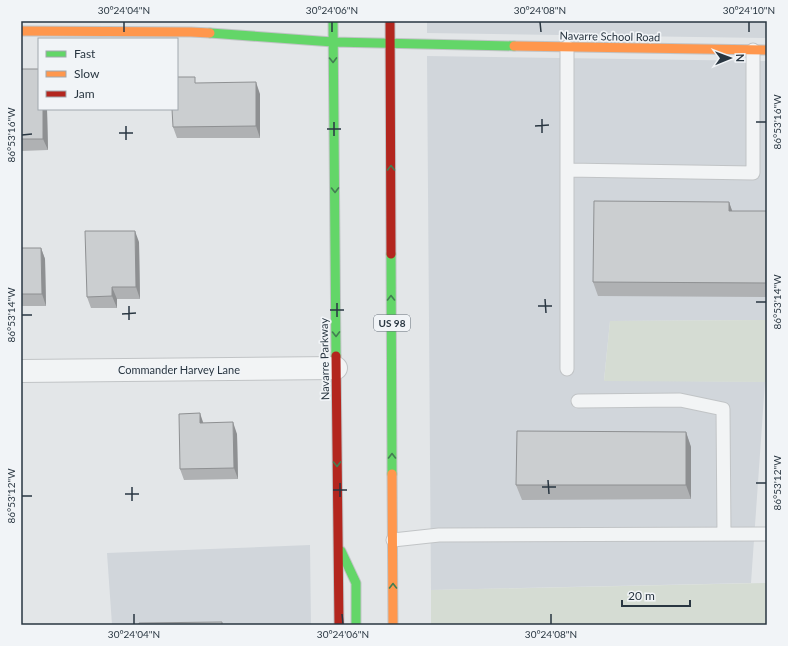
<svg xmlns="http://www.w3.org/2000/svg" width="788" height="646" font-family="Lato,sans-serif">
<rect width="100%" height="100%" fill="#e3e6e8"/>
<path fill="#d1d6db" d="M427 21H767V38L427 33Z
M427 56 767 61V320L610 321 604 380 765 382 751 583 431 590Z
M310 545 311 625H112L107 553Z"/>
<path fill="#d5dcd3" d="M767 320V382L604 381 610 321Z
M767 583V625H431V590Z"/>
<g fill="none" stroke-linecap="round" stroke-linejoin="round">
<defs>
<path id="lane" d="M567 170 753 173V50
M567 369V47
M578 401 680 400 723 409 724 534
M393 540 439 535 767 534"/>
<path id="street" d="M21 371 336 368"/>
<path id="fast" d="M333 21 336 356
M210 33 333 42 514 46
M391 254 392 474
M341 551 356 583V625"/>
<path id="slow" d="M21 31 191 32 210 33
M514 46 767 50
M392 474 393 625"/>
<path id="jam" d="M390 21 391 254
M336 356 339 625"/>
</defs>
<use href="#lane" stroke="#c1c4c6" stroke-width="15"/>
<use href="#street" stroke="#c1c4c6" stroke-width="24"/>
<use href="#fast" stroke="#c1c4c6" stroke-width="11"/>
<use href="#slow" stroke="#c1c4c6" stroke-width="11"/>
<use href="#jam" stroke="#c1c4c6" stroke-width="11"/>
<use href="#lane" stroke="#f2f4f5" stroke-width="13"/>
<use href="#street" stroke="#f2f4f5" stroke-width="22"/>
<use href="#fast" stroke="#63d668" stroke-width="9"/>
<use href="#slow" stroke="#ff974d" stroke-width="9"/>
<use href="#jam" stroke="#b3261e" stroke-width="9"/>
</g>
<path fill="#afb1b3" d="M21 69 39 109H47L48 150 21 151Z
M197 83 260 94V138H177L173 127Z
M729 202 732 211H767V297L598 296 593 282Z
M139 242 140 299H117V308H91L87 297Z
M21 248H41L45 259 46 306H21Z
M203 423 237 434 238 479 184 480 180 469Z
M686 432 691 447V499L522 500 516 485Z"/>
<path fill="#8e9092" d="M256 82 260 94V138L256 126Z
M43 109H47L48 150 43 139Z
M729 202 734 216 729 211Z
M767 211V285L766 283Z
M135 231 139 242 140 299 136 287Z
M41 248 45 259 46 306 42 294Z
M112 287 117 299V308L112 296Z
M200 413 204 425 200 423Z
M233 422 237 434 238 479 234 468Z
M686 432 691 447V499L686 485Z"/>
<path fill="#cbced0" stroke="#8e9092" d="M21 69H39V109H43V139H21Z
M177 77H195V83L256 82V126L173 127 172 109H177Z
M594 201 729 202V211H767L766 283 593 282Z
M85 231H135L136 287H112V296L87 297Z
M21 248H41L42 294H21Z
M200 413V423L233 422 234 468 180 469 179 414Z
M517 431 686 432V485H516Z
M222 622V625H139V623Z"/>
<defs><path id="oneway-chevron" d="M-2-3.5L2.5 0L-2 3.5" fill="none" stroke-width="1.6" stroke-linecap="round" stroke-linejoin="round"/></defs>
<g stroke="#437e53">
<use href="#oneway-chevron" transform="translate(333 60) rotate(89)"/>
<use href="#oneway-chevron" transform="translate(391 168) rotate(-90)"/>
<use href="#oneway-chevron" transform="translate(335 190) rotate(89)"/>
<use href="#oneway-chevron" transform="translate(391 298) rotate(-90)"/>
<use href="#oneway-chevron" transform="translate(336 334) rotate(89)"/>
<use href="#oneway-chevron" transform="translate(392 456) rotate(-90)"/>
<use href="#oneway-chevron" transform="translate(337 464) rotate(89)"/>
<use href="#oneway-chevron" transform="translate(393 586) rotate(-90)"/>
</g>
<path fill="none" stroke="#293641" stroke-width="1.5" d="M124 22V32M332 22V32M540 22 541 32M749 22V32M542 119V133M334 122V136M756 122H766M126 126V140M535 126 549 125M327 129H341M119 133H133M22 135 32 134M545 299 546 313M756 302H766M337 303V317M129 306V320M538 306H552M330 310H344M122 314 136 313M22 315H32M548 480 549 494M340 483V497M756 483H766M132 487V501M542 487H556M333 490H347M125 494H139M22 496H32M134 614V624M342 614 343 624M551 614V624"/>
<g text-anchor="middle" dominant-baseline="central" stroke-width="3.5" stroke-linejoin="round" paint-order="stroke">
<rect fill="#f1f4f7" stroke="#656f78" stroke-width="1" x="374" y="315" width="36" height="16" rx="3"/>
<g font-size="10" font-weight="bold" fill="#293641">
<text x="392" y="323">US 98</text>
</g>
<g font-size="11" fill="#293641" stroke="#f1f4f7">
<text transform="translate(610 36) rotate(1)">Navarre School Road</text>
<text transform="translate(324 359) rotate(-91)">Navarre Parkway</text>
<text x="179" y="369">Commander Harvey Lane</text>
</g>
</g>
<rect width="788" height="646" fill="none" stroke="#f1f4f7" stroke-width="44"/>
<rect x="38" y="38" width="140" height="72" fill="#f1f4f7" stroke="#a1a8ae"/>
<rect x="46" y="51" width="20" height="6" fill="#63d668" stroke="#a1a8ae"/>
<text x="74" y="58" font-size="12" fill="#293641">Fast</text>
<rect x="46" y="71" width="20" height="6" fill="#ff974d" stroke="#a1a8ae"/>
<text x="74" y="78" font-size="12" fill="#293641">Slow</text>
<rect x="46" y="91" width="20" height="6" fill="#b3261e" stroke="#a1a8ae"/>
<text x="74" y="98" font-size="12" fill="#293641">Jam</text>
<g transform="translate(730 58) rotate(89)" stroke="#f1f4f7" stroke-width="3" paint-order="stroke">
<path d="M0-3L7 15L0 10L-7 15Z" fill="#293641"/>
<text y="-6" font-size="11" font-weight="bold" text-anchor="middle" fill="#293641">N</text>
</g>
<path d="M622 600v6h68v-6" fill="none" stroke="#293641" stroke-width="2"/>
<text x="628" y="600" font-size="12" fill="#293641" stroke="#f1f4f7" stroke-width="3" paint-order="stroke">20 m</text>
<rect x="22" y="22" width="744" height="602" fill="none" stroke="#293641" stroke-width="1.5"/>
<g font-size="10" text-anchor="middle" fill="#293641">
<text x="124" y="14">30°24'04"N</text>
<text x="332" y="14">30°24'06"N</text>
<text x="540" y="14">30°24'08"N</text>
<text x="749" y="14">30°24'10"N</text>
<text transform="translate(777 122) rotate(-90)" y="4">86°53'16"W</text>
<text transform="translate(11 135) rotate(-90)" y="4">86°53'16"W</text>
<text transform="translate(777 302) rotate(-90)" y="4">86°53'14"W</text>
<text transform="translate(11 315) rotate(-90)" y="4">86°53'14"W</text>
<text transform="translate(777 483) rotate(-90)" y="4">86°53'12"W</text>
<text transform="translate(11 496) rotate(-90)" y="4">86°53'12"W</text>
<text x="134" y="638">30°24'04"N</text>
<text x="343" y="638">30°24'06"N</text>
<text x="551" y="638">30°24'08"N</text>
</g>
</svg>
